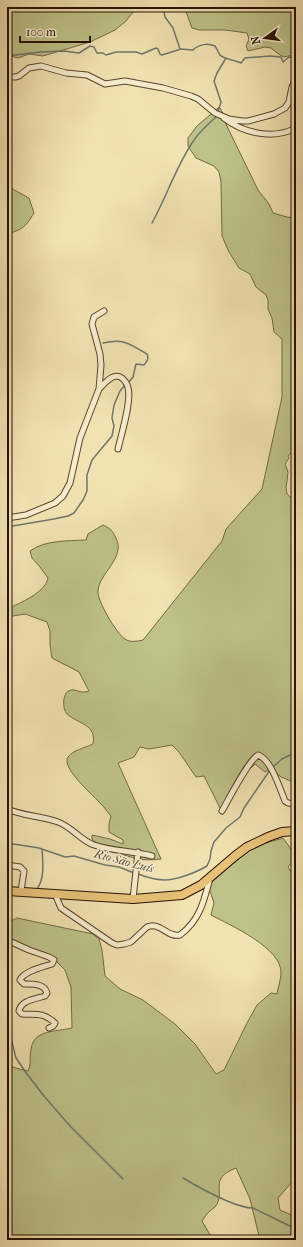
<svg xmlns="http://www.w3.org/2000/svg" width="303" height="1247" font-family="'IM FELL French Canon',serif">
<rect width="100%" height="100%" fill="#f1e2b1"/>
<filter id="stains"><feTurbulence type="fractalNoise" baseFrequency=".005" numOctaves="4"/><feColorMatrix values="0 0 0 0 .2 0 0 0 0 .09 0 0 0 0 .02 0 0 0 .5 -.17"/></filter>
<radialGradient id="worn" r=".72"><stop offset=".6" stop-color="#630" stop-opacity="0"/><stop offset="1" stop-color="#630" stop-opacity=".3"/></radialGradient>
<path fill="#bdc289" stroke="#716a44" d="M7 7H137L126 21 115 30 90 42 43 56 29 54 18 58 7 55Z
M182 7H296V54L284 57 280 55 271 48 265 47 248 51 246 46 249 39 247 33 225 30H199L192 28 185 9Z
M218 108H220L224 115V120L258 190 269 204 273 213 287 217 296 218V450L293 451 288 456 289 458 285 464 288 472 287 481 286 487 287 494 296 502V783L281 777 271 768 265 772 255 764 244 775 223 814 204 776 196 777 179 752 172 745 149 749 140 747 134 757 118 763 161 859C153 860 146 860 139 859 127 857 98 847 92 839V835L110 839 123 844V840L109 832V824L111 816C107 812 104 806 99 802 92 794 61 768 68 757 73 750 85 748 93 744 97 724 78 724 67 714 62 709 62 691 71 690 77 689 80 694 89 691L79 672 52 658 50 645V631L47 622 25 614 7 617V609C20 603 45 593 48 578L40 567 32 558 30 551C45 540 67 541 86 540L88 534 103 525C111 529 112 530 116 538 126 558 99 573 98 591 97 601 117 634 125 639 130 643 138 641 143 640L222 541 226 529 262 489 282 397V339L274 332 272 318 268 309V300L266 295 256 287 250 274 239 268 229 252 222 236 221 182 219 172 214 166 196 158 188 146V138L197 126Z
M7 186 29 198 34 213C25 227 24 229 7 234Z
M283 838 293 852 295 859 288 867 291 872 296 875V1181L292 1182 278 1198 280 1210 296 1217V1240H260L250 1199 236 1168C207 1179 227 1192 215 1207 214 1208 212 1209 210 1211 207 1213 205 1217 202 1221L213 1240H7V1064L12 1067 28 1071C32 1062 29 1058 31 1049 34 1029 56 1032 72 1028L71 987 65 970 52 957 7 943V923L17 918 93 934 99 939 102 950 105 976 120 989 143 1000 175 1024 195 1044 216 1074 224 1070 247 1023 257 1005 271 993 277 994C278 987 281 979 281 973 282 948 230 925 211 915L214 903 208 885 247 852 256 846Z"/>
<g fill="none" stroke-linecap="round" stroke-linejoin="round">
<path stroke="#6e776d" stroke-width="1.5" d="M163 7 165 17 173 28 180 49
M289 7 293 16 296 19
M7 56 40 52 64 51 79 53 90 46 94 47 97 53H103L106 55 116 52H136L142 54 156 48 158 49 160 54 162 55 181 49 193 50C199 44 208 43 215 46 217 49 218 52 220 55 223 59 236 60 241 63L245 58 270 56 281 57 283 62 289 57 296 58
M218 111 221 102 214 81 217 73 226 58
M152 223C167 196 176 166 194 140 200 131 208 124 216 117
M103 343C125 338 129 344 147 354 149 359 147 361 144 365L136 364 133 377 128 383
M7 527 54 519 68 516 74 513 83 500 87 491V475L92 460 112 436 114 426 112 418 114 405 120 391 125 385
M7 652H8
M273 767 282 759 296 752
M7 843 39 848 65 857 74 856 105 865 119 867 134 873
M138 874C146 877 156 880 165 880 177 880 197 872 207 866L210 859 211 851 214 842 226 828 240 817 244 808 270 770
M36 890C45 880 43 862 42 849
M7 1023 16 1058 27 1074 44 1096 70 1126 123 1179
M183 1178C200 1188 235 1208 253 1208L296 1229"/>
<defs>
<path id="street" d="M7 77H15L19 76 29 68 41 66 66 73 87 75 105 84 125 81 163 88 191 96 198 99 215 113 229 119 242 121H248L274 114 285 108 289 102 292 87 296 79
M224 118C243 133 273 140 296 128
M99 389C105 383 113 372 122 378 125 381 128 384 128 388 132 401 121 435 118 449
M7 518 26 515 55 503 63 496 70 483 80 438 99 389 101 365 100 354 92 324 94 317 104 311
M7 809C23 816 41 816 58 822 72 827 80 840 94 845 112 851 133 851 152 856
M222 811C229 799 248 761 258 755 271 759 280 789 285 801L288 803 296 804
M7 865 20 867 24 871 21 891
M55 894 61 908 112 943 117 945 124 944 131 942 147 927C160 921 167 938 180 935 200 920 204 901 210 878
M133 899 138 852
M7 940 29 950 49 957 54 960 52 964C43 967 24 971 20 980L24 984C32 984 44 983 47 993L45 996C36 999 21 1000 19 1011L22 1014C36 1015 43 1012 55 1023L53 1026 49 1028"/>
<path id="primary" d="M7 891 133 899 182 895 201 885 235 856 247 847 268 837 282 832 296 831"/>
</defs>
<use href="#street" stroke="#58452c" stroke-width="7"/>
<use href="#primary" stroke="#251100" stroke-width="10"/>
<use href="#street" stroke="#f6eccc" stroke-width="5"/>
<use href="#primary" stroke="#e8c178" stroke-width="8"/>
</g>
<g text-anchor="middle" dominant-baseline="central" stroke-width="3" stroke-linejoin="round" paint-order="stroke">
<g font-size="12" font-style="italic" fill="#504c40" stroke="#f6eccc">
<text transform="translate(124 861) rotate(15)">Rio São Luís</text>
</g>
</g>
<rect width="303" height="1247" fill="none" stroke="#f1e2b1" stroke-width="24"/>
<rect x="8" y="8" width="287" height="1231" fill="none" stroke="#251100" stroke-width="2"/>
<rect x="12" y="12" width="279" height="1223" fill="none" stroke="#251100"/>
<g transform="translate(265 38) rotate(256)" stroke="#f6eccc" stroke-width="3" paint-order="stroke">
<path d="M0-3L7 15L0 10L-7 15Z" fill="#251100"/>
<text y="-6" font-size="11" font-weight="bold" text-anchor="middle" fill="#251100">N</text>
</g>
<path d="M20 36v6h70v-6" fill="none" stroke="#251100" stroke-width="2"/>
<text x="26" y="36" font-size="12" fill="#251100" stroke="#f6eccc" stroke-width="3" paint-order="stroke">100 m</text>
<rect width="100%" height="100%" filter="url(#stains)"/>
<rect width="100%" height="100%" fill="url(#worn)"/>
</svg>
